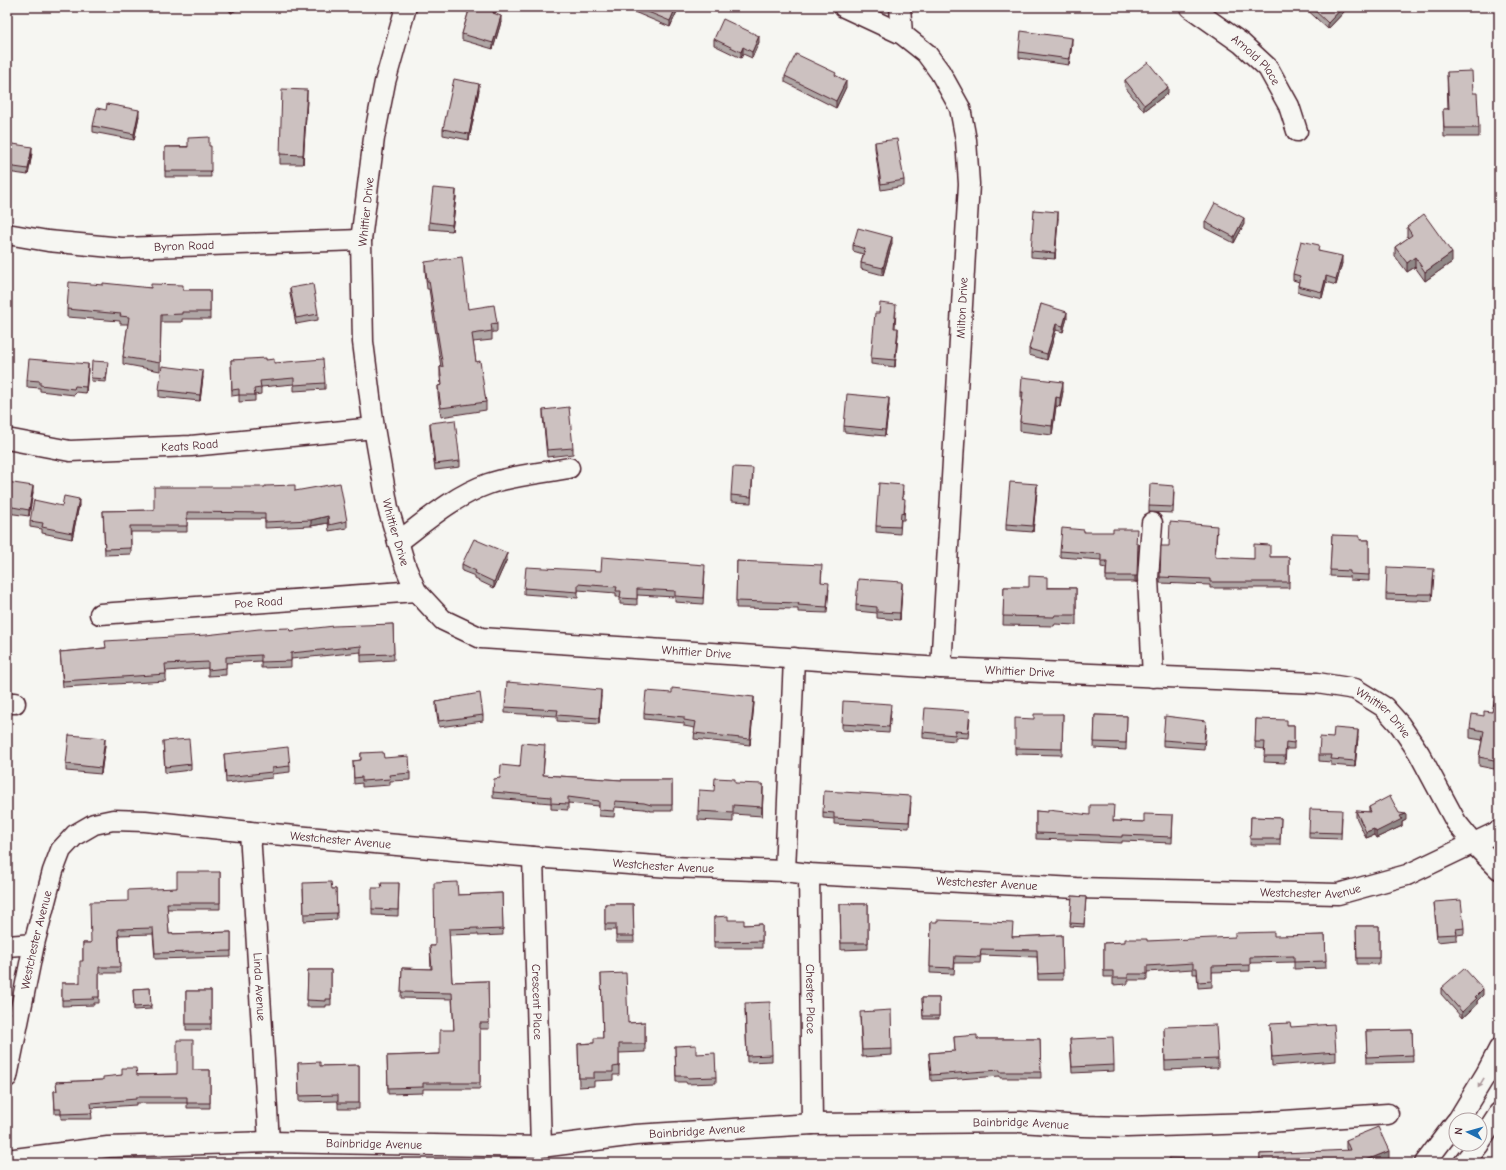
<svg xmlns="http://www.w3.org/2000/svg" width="1506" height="1170" font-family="'Comic Neue',sans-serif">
<rect width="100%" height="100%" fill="#f6f6f2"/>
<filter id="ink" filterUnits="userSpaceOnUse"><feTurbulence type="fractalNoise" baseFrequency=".025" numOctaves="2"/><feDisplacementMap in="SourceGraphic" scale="8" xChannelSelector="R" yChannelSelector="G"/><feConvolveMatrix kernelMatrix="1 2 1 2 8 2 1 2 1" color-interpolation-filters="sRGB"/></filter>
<g filter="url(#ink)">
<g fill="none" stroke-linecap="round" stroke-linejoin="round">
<defs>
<g id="minor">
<path id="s1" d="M406 7 385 82 374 138 361 240 363 342 374 428 388 508 406 568 416 591 443 620 481 638 941 668 1317 683 1355 689 1384 707 1400 725 1419 753 1456 822 1473 843 1499 869"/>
<path d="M844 7 902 34 926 53 940 72 960 108 966 140 969 184 941 668"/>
<path d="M900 7 902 34"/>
<path id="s2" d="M1190 7 1241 43 1268 68 1289 106 1297 131"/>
<path id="s3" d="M7 234 48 241 122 248 361 240"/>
<path id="s4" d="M7 439 70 451 191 446 374 428"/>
<path d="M1152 523 1148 578 1153 677"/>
<path d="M398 542C426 521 454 496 488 484 514 475 543 473 569 468"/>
<path id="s5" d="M100 614 416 591"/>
<path d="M7 703H15"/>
<path id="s6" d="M250 832 269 1142"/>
<path id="s7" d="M533 857 541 1147"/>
<path d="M785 871 794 658"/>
<path id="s8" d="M809 874 812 1124"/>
<path d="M7 946 34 944"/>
<path id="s9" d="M7 1077 34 944 53 871 61 850 75 835 94 824 113 820 145 821 250 832 533 857 670 867 785 871 809 874 1076 888 1338 894 1407 875 1499 831"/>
<path d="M1458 1120 1486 1074 1499 1049"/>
<path d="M1480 1142 1499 1113"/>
<path id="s10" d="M7 1160 108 1147 269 1142 541 1147 635 1135 812 1124 1020 1122 1082 1126 1127 1127 1253 1123 1388 1114"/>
<path d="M1425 1163 1456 1122"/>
<path d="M1464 1163 1479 1144"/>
</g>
</defs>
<use href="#minor" stroke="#4a1f2b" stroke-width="23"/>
<use href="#minor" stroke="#f6f6f2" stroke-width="20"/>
</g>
<path fill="#afa6a5" stroke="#4a1f2b" d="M227 7H241L231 13Z
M325 7H338L337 10Z
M467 7H496L494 14 501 22 493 49 462 40V34L469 10H467Z
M627 7H679L670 27 627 9Z
M1304 7H1344V12L1328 29Z
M714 39 759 42 752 58 743 54 741 58 714 45Z
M1072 44 1069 65 1019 58V52Z
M1447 72 1473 93 1479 128V137H1444L1443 109H1448Z
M785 76 846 87 836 108 785 82Z
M1125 80 1168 93 1144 111 1125 87Z
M479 90 469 140 443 135V129Z
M307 99 303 164H280V154Z
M139 116 134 140 93 132V126Z
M875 142 904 180V186L881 190 875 148Z
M7 143 32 153 28 175 7 172Z
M209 146 211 177H165V147Z
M456 197 452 231 429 229V222Z
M1058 218 1055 259 1031 257V251Z
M1205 222 1244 224 1234 243 1205 228Z
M1407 227 1452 262 1425 281 1415 267 1407 272 1395 256V247L1408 238 1407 236Z
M892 243 883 275 861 269V263L863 254 853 251V245Z
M1319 251 1342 263 1336 285 1326 282 1322 298 1298 292V286L1299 282 1293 280V274Z
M425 262 468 309 497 323V332H492V340L473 342 476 362 486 402V410L441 417 438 394V386L441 385 440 376V367H441L429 289H427L425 270Z
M103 285 183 290H210V319H182V322H161L160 371 123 364V357L128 324H120V321L67 317V309Z
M290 288 318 314V320L296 324 290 294Z
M1041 304 1067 318 1063 332 1056 330 1047 360 1029 355V349Z
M896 311 895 328 898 334 895 367 871 364V358L879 313Z
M231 360H266L325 383V389L294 391V384L261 387V394L255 395V401L239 402V395L232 396Z
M108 366 106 382 91 381V378Z
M88 370 86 393 75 392 74 395 40 391V388L27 387V380Z
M203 377 200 401 159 397V390Z
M1063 391 1060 407 1056 406 1052 435 1020 431V422L1022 401H1021V392Z
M889 405 885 436 844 432V426Z
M543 410 573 448V454L547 457 543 416Z
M430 423 460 461V467L435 470 430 429Z
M753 475 751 503 731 502V495Z
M7 482 33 492 29 516 7 513Z
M295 491 347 521V528L329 531 328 523 311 526 265 528V519H187V532H131V554L105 555 103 511 154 510Z
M903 491V498L905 505 904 520H901L900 534 876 532V526Z
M1037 491 1033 532 1006 530V524Z
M1174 492 1173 513 1149 512V506Z
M79 505 72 539 42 533V529L30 527V521L62 506Z
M1084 532 1136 544 1138 551 1137 582H1106V568L1101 567V560L1060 557V551Z
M1217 532 1215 558 1254 559 1270 557H1289V588H1210V585L1160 583V577L1169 546Z
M1332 535 1360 540H1369V581L1350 580V577L1330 576Z
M507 559 494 588 475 579V576L462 571V564Z
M737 561 822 571 821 582 829 589 827 613 798 612V609L736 608Z
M705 571 703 604 675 602V597L637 595V605L620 604V597H616V593L578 590V598L524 594V588Z
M1434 575 1432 601 1418 600V601L1386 600V594Z
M1004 587 1076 588V625L1055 624 1054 626 1003 625Z
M902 588 900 620 877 618V613L856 611V605Z
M393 624 394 660 361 662V652L291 659V667L261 668V661L226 663V675L208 676V668L166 671V681L63 687 60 652 290 631Z
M1499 688V770L1479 766V757L1482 740 1470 738V728L1484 716 1492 712Z
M601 696 599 724 557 721V716L505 713V707Z
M452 699 483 715V721L439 727 436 708V702Z
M754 703 750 745 694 739 695 728 684 726V723L644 719V713Z
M891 710 889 733 842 730V724Z
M1063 714 1062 755 1015 754V748L1034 719Z
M1095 715 1127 716 1126 750 1094 748Z
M970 717 968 738 955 737V741L923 738V732Z
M1256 719 1287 725H1294V749H1286L1285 763 1264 762 1265 749 1255 748Z
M1206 727 1204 749 1163 746V740Z
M1358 737 1355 767 1331 765V762L1319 761V755L1333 738Z
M163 741 191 764V770L165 773Z
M105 745 101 774 66 771V764Z
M545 751 543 775 622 780H672V811H651L644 809 615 807 614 817 599 816V806L568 803V810L551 809V803L493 798V792L500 778Z
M361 753 384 758 410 773V780L390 781V785L362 787V783L354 784 353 761 361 760Z
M224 754 290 766V772L272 774V778L226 783Z
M714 791 763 794 762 816 733 814V822L698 820V811Z
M911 802 909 828 834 824V819L823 818V812Z
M1369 807 1399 813 1406 820 1402 822V826L1376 838 1374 835 1366 838 1356 817V811L1369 812Z
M1036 811 1114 821 1144 822 1173 815 1172 843 1122 841V843L1099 842V841L1036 839Z
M1251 817 1281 818 1280 845H1250Z
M1342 817 1341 839 1309 838V832Z
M220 872V909H167L169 934 231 932V957L155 959 153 934 119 935 120 973H99V1003H94V1005L62 1006V983H80L83 961V943H91L128 901 177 888Z
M399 883 398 916 372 915V909L381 888Z
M303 889H336L337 919 304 921Z
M502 893 503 935 478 936V934L449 935 452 982 488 981 489 1029H480V1089H423V1093L388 1094 387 1056 440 1054 454 1030 452 999 401 998 402 968 431 969 430 946H435L458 895Z
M1072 896 1086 897 1084 927 1070 926Z
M1434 902 1464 928V934L1457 935V940L1437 942Z
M605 904H633L634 942H616V930H605Z
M840 904H868V949L841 950Z
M714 917 744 925 762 924V948H714Z
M931 922 1012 937 1062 935 1063 980H1038L1037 957 981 955 980 963H955L954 974 930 973Z
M1356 926H1379V964H1357Z
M1325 935 1326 968 1294 969V962L1250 963V971L1212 972V987L1198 988 1197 974H1193V969L1147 972V980H1128V984L1113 985V977H1104V943Z
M308 970H331V1005H326V1007H307Z
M601 974 628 1023 645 1022V1052L619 1053V1075H613V1080L594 1081V1086L579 1087 578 1044 594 1043 603 1038Z
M150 988 151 1009 134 1010 133 989Z
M1441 988 1483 995 1477 1001V1005L1462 1018 1441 994Z
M186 991H211V1030H186Z
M922 998H939V1019H923Z
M745 1009 772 1055V1061L747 1062Z
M860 1018 892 1049V1055L862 1057Z
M1270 1024 1291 1027 1336 1052V1061L1272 1066Z
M1164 1027 1218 1059V1068L1165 1070Z
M1412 1030 1413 1062 1367 1063 1366 1031Z
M954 1037 977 1039H1040L1041 1078H1000V1076L931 1081 929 1053 955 1051Z
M1070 1039 1114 1065V1071L1072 1073Z
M675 1046 696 1054 716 1077V1083L687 1084 686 1082H676Z
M298 1063 320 1066 359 1065V1109H338V1101L299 1102Z
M193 1070H210V1108H187V1103H136V1105L91 1108 92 1119H61V1114H55L54 1091H57L56 1082 103 1080 122 1075 177 1074Z
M1346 1140 1389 1159 1379 1163H1260V1154L1347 1151 1346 1148Z"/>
<path fill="#8f8786" stroke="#4a1f2b" d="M231 7H241L231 13Z
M495 7H497L493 20V13Z
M676 7H679L670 27V21Z
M1343 7H1344V12L1328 29V23Z
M501 16V22L493 49V43Z
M759 36V42L752 58V52Z
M1072 38V44L1069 65V59Z
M743 47V54L741 58V52Z
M846 81V87L836 108V101Z
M479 84V90L469 140V134Z
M1168 87V93L1144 111V105Z
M307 90V99L303 164V155Z
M139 110V116L134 140V134Z
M32 147V153L28 175V169Z
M456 190V197L452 231V225Z
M1058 212V218L1055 259V253Z
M1244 218V224L1234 243V237Z
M892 237V243L883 275V268Z
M1452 253V262L1425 281V272Z
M1342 256V263L1336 285V279Z
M1415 257V267L1407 272V263Z
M1326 276V282L1322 298V292Z
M1067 312V318L1063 332V326Z
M1056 324V330L1047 360V354Z
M898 328V334L895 367V360Z
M88 364V370L86 393V387Z
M203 371V377L200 401V395Z
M1063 382V391L1060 407V398Z
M1056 397V406L1052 435V426Z
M889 398V405L885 436V430Z
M1037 484V491L1033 532V526Z
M33 486V492L29 516V510Z
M79 499V505L72 539V533Z
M328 516V523L311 526V520Z
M1138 544 1137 582H1135V576Z
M507 553V559L494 588V582Z
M902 582V588L900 620V613Z
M601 690V696L599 724V718Z
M754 697V703L750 745V739Z
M1358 730V737L1355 767V761Z
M105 738V745L101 774V768Z
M763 784V794L762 816V807Z
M1406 814V820L1402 822V826L1376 838V832L1400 816Z
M1374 829V835L1366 838V832Z
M1483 989V995L1477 1001V1005L1462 1018V1012L1475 997Z
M1389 1151V1159L1379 1163H1359Z"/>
<path fill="#ccc1c0" stroke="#4a1f2b" d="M470 7H495L493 13 501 16 493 43 462 34Z
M636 7H676L670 21Z
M1311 7H1343L1328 23Z
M723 19 759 36 752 52 743 47 741 52 714 39Z
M1021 31 1072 38 1069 59 1019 52Z
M796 54 836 73 835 75 846 81 836 101 785 76Z
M1148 62 1168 87 1144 105 1125 80Z
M1472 71 1473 93H1477L1479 128H1444L1443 109H1449L1447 72Z
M454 79 479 84 469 134 443 129Z
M282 89 307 90 303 155 280 154Z
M107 104 139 110 134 134 93 126 97 108 106 110Z
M209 137V146H211V171H165V147H188V138Z
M897 139 904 180 881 184 875 142Z
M7 143 32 147 28 169 7 166Z
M433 188 456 190 452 225 429 222Z
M1215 203 1244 218 1234 237 1205 222Z
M1034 210 1058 212 1055 253 1031 251Z
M1424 214 1452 253 1425 272 1415 257 1407 263 1395 247 1412 235 1407 227Z
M858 228 892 237 883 268 861 263 865 249 853 245Z
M1301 241 1319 245 1318 251 1342 256 1336 279 1326 276 1322 292 1298 286 1300 276 1293 274Z
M462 257 468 309 494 305 497 323 491 324 492 331 472 334 476 362 480 361 486 402 441 408 438 386 442 385 440 367H443L429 281H427L425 262Z
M69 282 103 285V283L151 288V284L183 285V290H210V312H182V314L161 315 160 363 123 357 129 317 120 316 121 314 67 309Z
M313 284 318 314 296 318 290 288Z
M880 303 896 305 894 328H898L895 360 871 358 875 313H879Z
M1041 304 1067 312 1063 326 1056 324 1047 354 1029 349Z
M266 358V360L274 359V363L323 359 325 383 294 385V378L260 381 261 388 254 389 255 395H239V389L232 390 231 360Z
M29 359 88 364 86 387 75 386 74 389 40 385V381L27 380Z
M92 361 108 362 106 379 91 378Z
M162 366 203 371 200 395 159 390Z
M1022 377 1063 382 1060 398 1056 397 1052 426 1020 422 1023 392H1021Z
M847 394 889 398 885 430 844 426Z
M569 407 573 448 547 450 543 410Z
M455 420 460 461 435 464 430 423Z
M733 467 753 468 751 497 731 495Z
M7 482 33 486 29 510 7 506Z
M1010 482 1037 484 1033 526 1006 524Z
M340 483 347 521 329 525 328 516 311 520 265 522V513L187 512V526H130L131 548 105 549 103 511 154 510V487H265V486L295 485V491Z
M879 483 903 485 902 498 905 499 904 514 901 513 900 527 876 526Z
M1150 484 1174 486 1173 507 1149 506Z
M64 496 79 499 72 533 42 527 43 523 30 521 34 500 62 506Z
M1170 522 1217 526 1215 557 1254 559V544L1270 545V557H1289V582H1210V579L1160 577 1161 546H1169Z
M1062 528 1084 530V532H1113V529H1137L1136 544H1138L1137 576H1106L1107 561H1101V554L1060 551Z
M1332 535 1360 536V540H1369V575L1350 574V571L1330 570Z
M474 539 507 553 494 582 475 573 476 571 462 564Z
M602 557 705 565 703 598 675 596V591L637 589V599L620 598 621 591H616L617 587 578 584V592L524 588 526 567 601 571Z
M737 561 822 565 821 582 829 583 827 607 798 605 799 603 736 601Z
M1387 567 1434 569 1432 594H1418V595L1386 594Z
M1029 576 1047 577V588H1076V615H1055L1054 617 1003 616 1004 587H1029Z
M858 579 902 582 900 613 877 612V607L856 605Z
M393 624 394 654 361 655V646L291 653V661L261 662V655L226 657V668L208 670V662L165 664 166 674 63 681 60 652 106 648 105 641 206 635 259 629 289 628 290 631 334 626Z
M507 682 601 690 599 718 557 715 558 710 505 707Z
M1497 687 1499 688V761L1479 757 1484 731 1470 728 1472 714 1484 716V711L1492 712Z
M672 688 754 697 750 739 694 733 696 722 684 720V717L644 713 646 691 672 693Z
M480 693 483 715 439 721 436 702 452 699V698Z
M843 701 891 704 889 727 842 724Z
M925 708 970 711 968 732 955 731V735L923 732Z
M1034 714H1063L1062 749 1015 748V718L1034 719Z
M1095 715 1127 716 1126 743 1094 742Z
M1165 716 1206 721 1204 743 1163 740Z
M1256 719 1287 720V725H1294V743L1286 742 1285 756H1264L1265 742H1255Z
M1334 728 1358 730 1355 761 1331 759 1332 755H1319L1320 737 1333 738Z
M69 735 105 738 101 768 66 764Z
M189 739 191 764 165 767 163 741Z
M522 743 545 745 543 775 622 780H672V805H651L644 803 615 801 614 811 599 810V801L568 797V804L551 803V797L493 792 494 779 500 778 501 765 520 767Z
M288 747 290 766 272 768V772L226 777 224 754Z
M383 752 384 758 409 756 410 773 389 775 390 779 362 781V777L354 778 353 761 361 760V753Z
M715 778 735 779V783L763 784 762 807 733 805V813L698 811 699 790 714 791Z
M824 791 911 796 909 822 834 818V813L823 812Z
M1390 796 1399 813 1406 814 1400 816 1402 819 1376 832 1374 829 1366 832 1356 811 1371 812 1369 807Z
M1090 805H1114L1113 821 1144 822V814L1173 815 1172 837 1122 835V837L1099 836V835L1036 833V811L1048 812V810L1090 815Z
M1310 809 1342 810 1341 833 1309 832Z
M1251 817 1281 818 1280 839H1250Z
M177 872H220V903H167L169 934 231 932V951L155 953 153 928 118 929 120 967H99V997H93L94 999 62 1000V983H80V961H83V943H91L90 902 128 901V890L177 888Z
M331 882 332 889H336L337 913 304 914 303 883Z
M457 882 458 895 502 893 503 929 478 930V928L449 929 452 982 488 981 489 1023H480V1083H423V1087L388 1088 387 1056 440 1054V1030H454L452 993 401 992 402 968 432 969 430 946H435L434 883Z
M381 883H399L398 910 372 909V888H382Z
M1072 896 1086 897 1084 924 1070 923Z
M1461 900 1464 928 1456 929 1457 934 1437 935 1434 902Z
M605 904H633L634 936H616V924H605Z
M840 904H868V943H841Z
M728 916V920H744V925L762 924V941L714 942V917Z
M937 920 1013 923 1012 937 1062 935 1063 973 1038 974 1037 950 981 949 980 957 955 956 954 968 930 967 931 922H937Z
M1356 926H1379V958H1357Z
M1274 932V936L1325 935 1326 961 1294 962V956L1250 957V965L1212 966V981L1198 982 1197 968H1193V963L1147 966V974H1128V978H1113V971H1104V943L1125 942V939H1147V941L1235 937V933Z
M1464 968 1483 989 1475 997 1477 998 1462 1012 1441 988Z
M308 970H331V999H326V1001L307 1000Z
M626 973 628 1023 645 1022V1044H619V1066L613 1067V1072H594V1078H579L578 1044 594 1043V1038H603L601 974Z
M150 988 151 1006 134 1007 133 989Z
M186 991H211V1024H186Z
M922 998H939V1016H923Z
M770 1002 772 1055 747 1056 745 1003Z
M891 1010 892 1049 862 1050 860 1012Z
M1290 1023 1291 1027 1334 1024 1336 1052 1272 1057 1270 1024Z
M1216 1025 1218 1059 1165 1061 1164 1027Z
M1412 1030 1413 1055 1367 1057 1366 1031Z
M977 1035V1039H1040L1041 1072H1000V1070L931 1075 929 1053 955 1051 954 1037Z
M1113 1037 1114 1065 1072 1067 1070 1039Z
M177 1040H193V1070H210V1103H187V1097H136V1099L91 1103 92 1113 61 1114V1109H55L54 1091H57L56 1082 103 1080V1077L122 1075V1068H136L137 1075 177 1074Z
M696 1045V1054L715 1053 716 1077 687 1078 686 1076H676L675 1046Z
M320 1062V1066L359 1065V1103H338V1095L299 1096 298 1063Z
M1378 1127 1389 1151 1359 1163H1260V1154L1350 1150 1346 1140Z
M1169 1158 1206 1159V1163H1169Z
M1074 1162H1101V1163H1074Z"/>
<defs><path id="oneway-solid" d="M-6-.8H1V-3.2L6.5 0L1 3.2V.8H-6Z"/></defs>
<use fill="#a99598" href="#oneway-solid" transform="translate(1481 1083) rotate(121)"/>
</g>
<g text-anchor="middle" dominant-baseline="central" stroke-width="3" stroke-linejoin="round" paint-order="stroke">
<g font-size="12" fill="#4a1f2b" stroke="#f6f6f2">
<text stroke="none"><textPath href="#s2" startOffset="85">Arnold Place</textPath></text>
<text transform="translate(366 212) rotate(-84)">Whittier Drive</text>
<text stroke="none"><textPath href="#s3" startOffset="178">Byron Road</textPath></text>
<text transform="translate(962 308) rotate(-87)">Milton Drive</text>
<text stroke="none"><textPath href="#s4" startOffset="184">Keats Road</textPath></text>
<text stroke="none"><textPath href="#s1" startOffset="533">Whittier Drive</textPath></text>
<text stroke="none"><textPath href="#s5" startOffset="159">Poe Road</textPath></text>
<text stroke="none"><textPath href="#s1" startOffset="893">Whittier Drive</textPath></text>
<text stroke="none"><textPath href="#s1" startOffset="1217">Whittier Drive</textPath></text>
<text stroke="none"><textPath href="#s1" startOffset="1590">Whittier Drive</textPath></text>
<text stroke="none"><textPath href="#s9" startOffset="524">Westchester Avenue</textPath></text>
<text stroke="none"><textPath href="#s9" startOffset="848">Westchester Avenue</textPath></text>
<text stroke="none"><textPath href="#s9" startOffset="1172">Westchester Avenue</textPath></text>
<text stroke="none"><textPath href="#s9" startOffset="1496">Westchester Avenue</textPath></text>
<text stroke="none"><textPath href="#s9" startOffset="140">Westchester Avenue</textPath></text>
<text stroke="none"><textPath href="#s6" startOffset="155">Linda Avenue</textPath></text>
<text stroke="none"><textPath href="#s8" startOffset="125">Chester Place</textPath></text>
<text stroke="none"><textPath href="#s7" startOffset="145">Crescent Place</textPath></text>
<text stroke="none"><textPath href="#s10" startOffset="1016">Bainbridge Avenue</textPath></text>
<text stroke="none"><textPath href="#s10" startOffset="692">Bainbridge Avenue</textPath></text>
<text stroke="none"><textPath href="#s10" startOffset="368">Bainbridge Avenue</textPath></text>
</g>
</g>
<rect width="1506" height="1170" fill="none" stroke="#f6f6f2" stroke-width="24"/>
<rect x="12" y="12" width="1482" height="1146" fill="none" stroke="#4a1f2b" stroke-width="1.5" filter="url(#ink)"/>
<g transform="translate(1468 1132) rotate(276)"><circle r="19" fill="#f6f6f2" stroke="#b1a0a2"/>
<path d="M0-3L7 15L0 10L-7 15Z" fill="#1f6fb2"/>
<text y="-6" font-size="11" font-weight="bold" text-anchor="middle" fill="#4a1f2b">N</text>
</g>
</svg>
